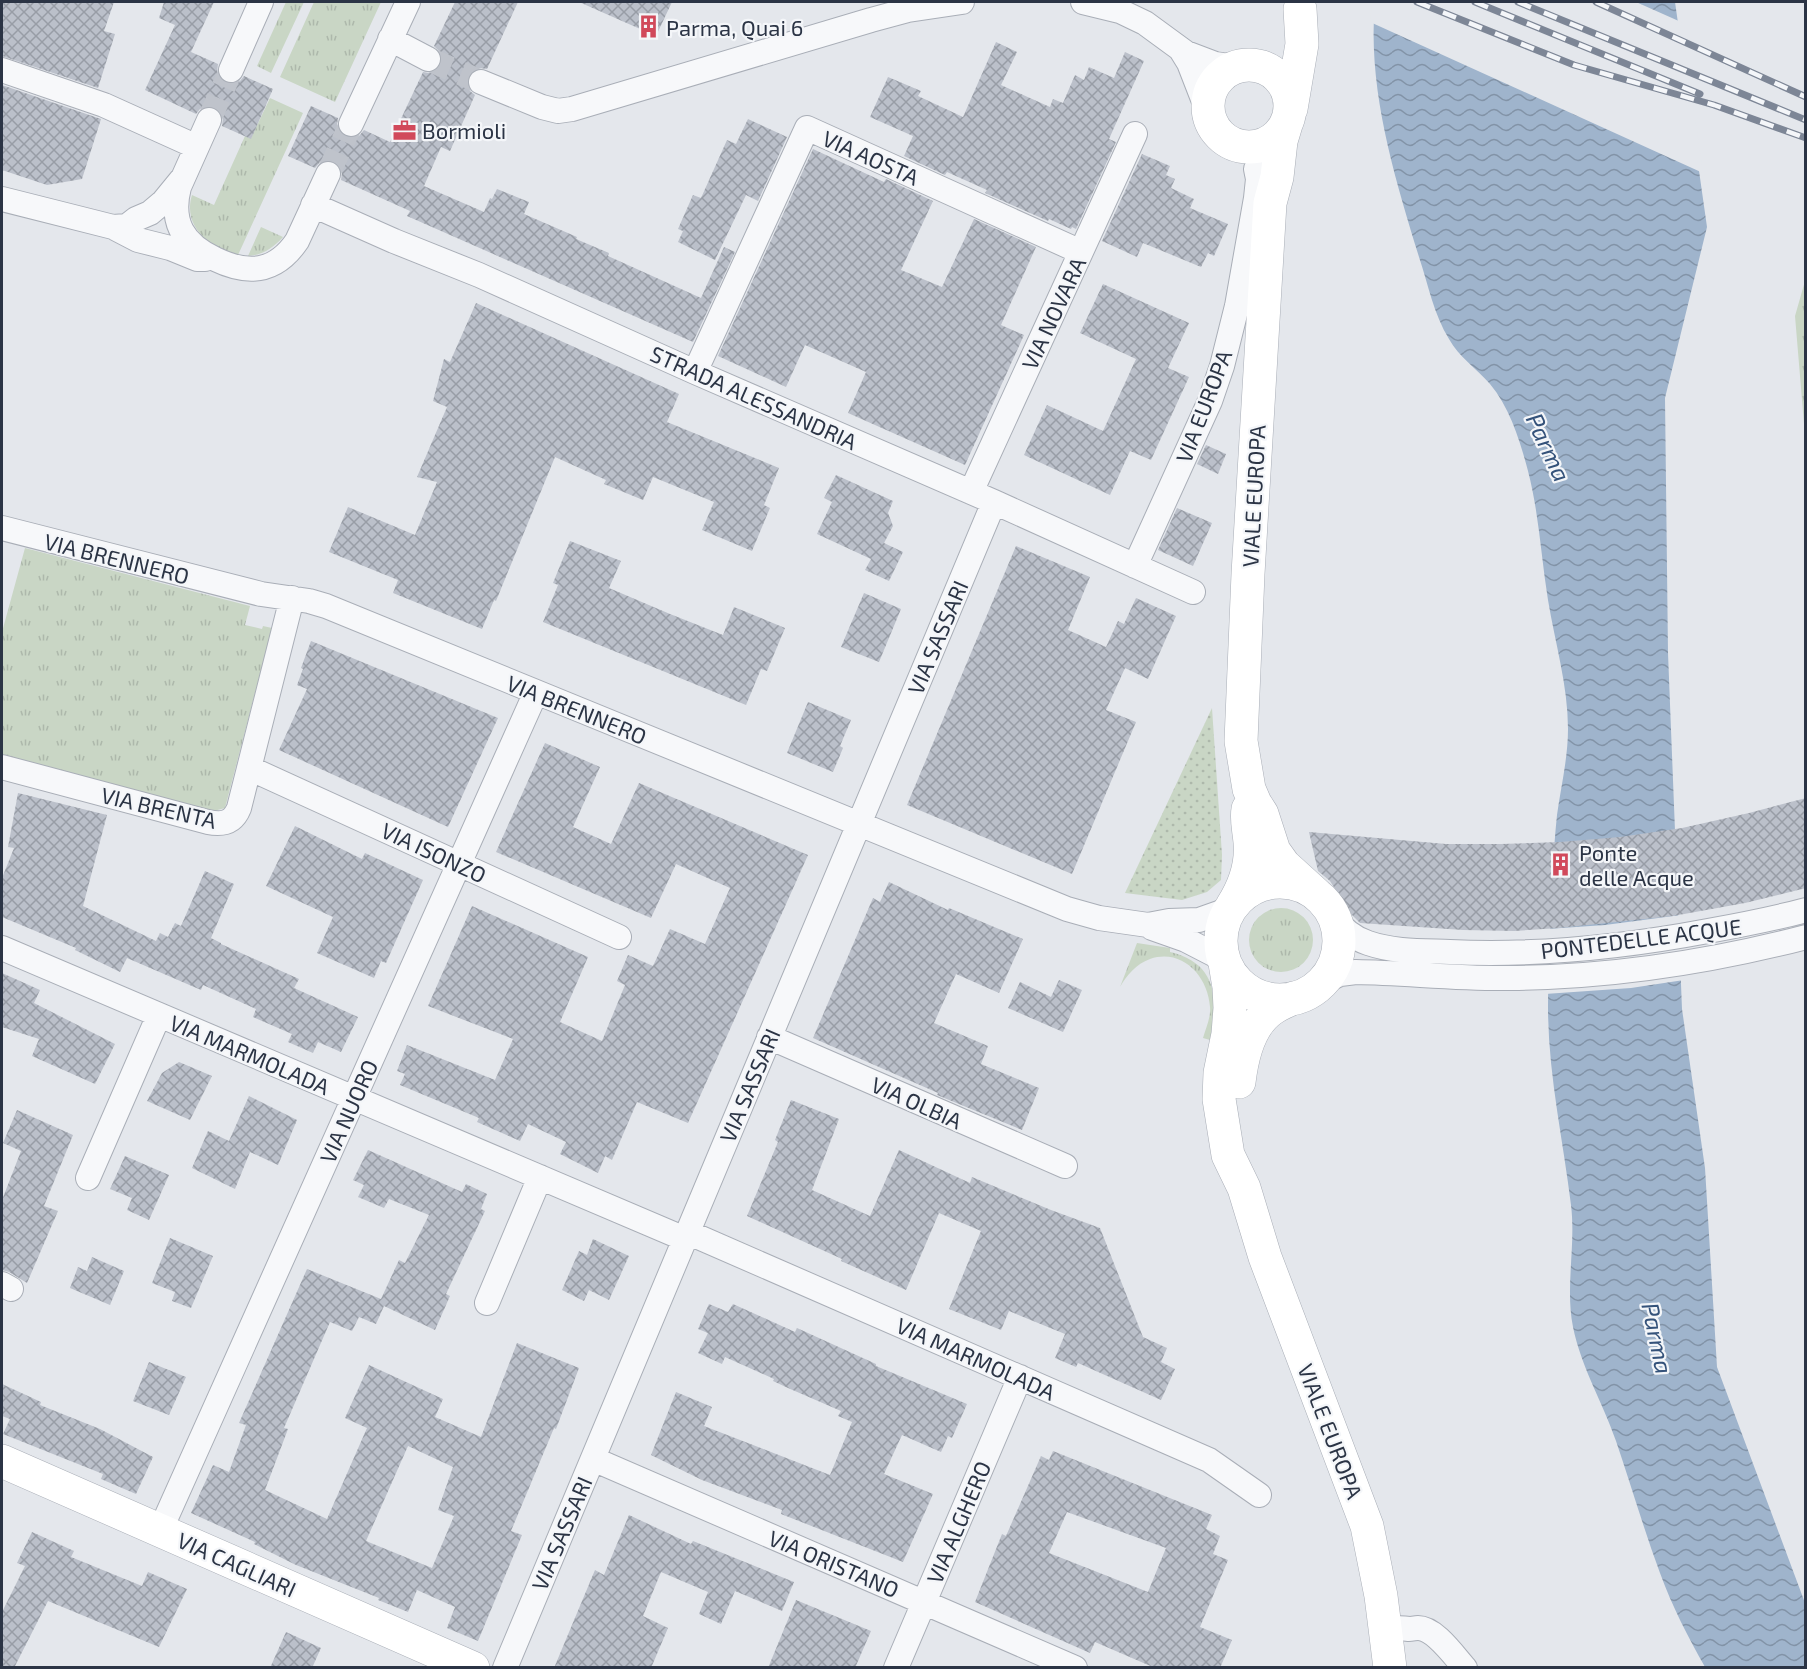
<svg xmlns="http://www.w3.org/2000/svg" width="1807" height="1669" font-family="'Exo 2',sans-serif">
<defs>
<pattern id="grass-tufts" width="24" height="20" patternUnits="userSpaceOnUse" patternTransform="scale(1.5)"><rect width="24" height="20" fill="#c9d6c5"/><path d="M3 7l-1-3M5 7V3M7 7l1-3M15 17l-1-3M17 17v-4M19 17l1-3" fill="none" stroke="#adb8ab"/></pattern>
<pattern id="park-dots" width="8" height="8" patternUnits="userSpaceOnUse" patternTransform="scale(1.5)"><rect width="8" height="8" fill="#c9d6c5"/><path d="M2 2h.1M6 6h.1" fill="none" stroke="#adb8ab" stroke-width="1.8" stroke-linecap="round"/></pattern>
<pattern id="water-waves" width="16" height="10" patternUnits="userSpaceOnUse" patternTransform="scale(1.5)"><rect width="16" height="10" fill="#9fb4cc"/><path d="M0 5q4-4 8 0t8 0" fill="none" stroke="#8293a7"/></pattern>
<pattern id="building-cross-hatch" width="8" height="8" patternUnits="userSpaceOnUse" patternTransform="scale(1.5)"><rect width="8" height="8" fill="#bbc0ca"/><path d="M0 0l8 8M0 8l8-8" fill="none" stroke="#989da6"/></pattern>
</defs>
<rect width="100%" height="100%" fill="#e4e7ec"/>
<path fill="url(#grass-tufts)" d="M286 2H304L271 73 257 66Z
M314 2H381L335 102 280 77Z
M270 98 303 113 238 255C211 249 182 227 192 195L214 205 245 136 251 138Z
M261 227 283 237C273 248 263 255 248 256Z
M1805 281V436L1795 316Z
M25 548 250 606 245 625 262 629 263 626 272 628 225 808 210 812 2 756V632Z
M1249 940a32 32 0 1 1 64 0a32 32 0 1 1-64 0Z
M1137 943 1170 948V952C1217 963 1219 999 1210 1040L1203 1038C1206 1028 1211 1017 1210 1007 1208 976 1182 948 1150 959 1136 964 1127 975 1120 987Z"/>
<path fill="url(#park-dots)" d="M1212 708 1222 855 1221 880 1207 892 1182 900 1125 893Z"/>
<path fill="url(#water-waves)" d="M1375 2H1675L1707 227 1665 398 1668 653 1682 1009 1705 1168 1717 1367 1805 1603V1667H1705C1688 1637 1672 1606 1660 1573 1644 1530 1631 1485 1616 1441 1603 1403 1581 1367 1573 1327 1565 1287 1576 1246 1571 1205 1563 1139 1548 1074 1548 1007 1548 981 1549 954 1550 928 1552 891 1553 853 1557 815 1561 786 1568 758 1568 729 1568 685 1555 643 1548 600 1541 557 1539 513 1528 471 1520 441 1510 408 1490 384 1476 368 1459 357 1449 339 1434 315 1428 284 1419 257 1394 175 1367 88 1375 2Z"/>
<path fill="#e4e7ec" d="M1372 2H1636L1681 22 1703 173 1370 22Z
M1681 915 1684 980 1631 988 1545 994 1547 929 1605 925Z"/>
<path fill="url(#building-cross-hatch)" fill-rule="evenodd" d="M2 2H114L104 31 115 34 98 88 2 56Z
M164 2H214L191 52 218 64 217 72 220 79 225 83 233 84 240 81 244 76 273 89 251 139 222 126 223 118 221 112 215 107 207 106 200 109 196 114 145 90 175 25 159 18Z
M455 2H518L487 69 479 68 473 70 468 76 467 84 470 91 475 95 450 151 441 147 424 186 484 212 490 198 492 199 497 189 529 202 524 214 577 237 576 239 609 253 608 256 701 298 724 247 735 252 693 342 407 216 410 211 341 180 342 173 340 166 333 161 327 160 320 162 315 168 288 156 311 106 338 118 337 125 339 132 346 137 353 138 359 136 364 130 390 142 423 72 429 73 435 71 441 65 442 58 440 52 434 46Z
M579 2H672L656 36Z
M996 42 1017 52 1001 85 1050 107 1053 99 1063 103 1075 75 1084 80 1089 67 1114 78 1125 52 1144 61 1109 139 1116 142 1076 229 1072 227 1071 229 1049 219 1048 221 985 193 987 190 947 172 945 175 904 156 913 136 870 117 888 77 921 91 918 96 963 117Z
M2 85 101 119 82 179 47 185 2 170Z
M748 119 787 137 758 201 746 195 715 260 678 242 683 231 678 229 693 195 701 198 727 140 736 144Z
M813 149 884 182 886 179 933 201 901 270 942 287 974 219 1036 247 1001 325 1024 335 965 465 848 413 866 372 805 345 786 387 718 356Z
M1142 154 1170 166 1166 175 1175 179 1171 188 1194 199 1190 208 1228 224 1214 256 1208 253 1201 267 1143 243 1137 257 1102 241Z
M1103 284 1189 323 1168 368 1189 377 1151 460 1130 451 1110 495 1024 455 1047 405 1103 431 1136 359 1080 333Z
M476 303 679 394 667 422 779 468 764 505 770 508 752 551 702 530 714 502 653 477 643 500 604 484 606 480 555 457 496 601 494 600 482 629 393 593 398 580 329 552 348 507 415 535 437 482 417 477 447 407 433 401 444 359 450 362Z
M1206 445 1226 454 1218 474 1197 464Z
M836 475 893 501 888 513 893 526 884 543 903 552 889 581 865 570 871 559 817 534 832 502 824 498Z
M1177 508 1212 523 1193 566 1158 550Z
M570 541 621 561 609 588 670 614 723 635 734 607 785 628 767 671 761 669 746 705 543 622 558 585 553 583Z
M1016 546 1090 577 1068 630 1106 647 1118 621 1124 624 1136 598 1176 616 1148 679 1125 668 1106 710 1136 722 1072 874 907 805Z
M864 593 901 609 879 662 841 647Z
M311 641 498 718 448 827 279 750 307 689 297 685 303 669 301 668Z
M808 702 851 720 840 746 843 748 833 772 787 753Z
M545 743 600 767 573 827 611 844 639 783 808 855 688 1123 637 1102 612 1160 605 1156 598 1173 560 1154 566 1142 528 1124 520 1141 477 1122 479 1118 400 1085 405 1074 397 1071 407 1045 495 1080 513 1039 428 1006 472 906 588 957 560 1022 602 1041 625 985 617 981 628 955 653 966 670 929 705 944 730 888 676 864 651 918 496 852Z
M18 793 107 815 83 906 156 941 160 933 168 937 175 923 181 926 205 871 234 884 211 938 221 943V944L299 979 294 988 358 1017 341 1052 318 1042 313 1053 288 1042 292 1034 253 1017 256 1009 203 985 201 990 127 958 120 972 75 950 76 948 2 917V878L14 848 8 847Z
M1806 798V888L1745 903 1673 916 1559 928 1514 931 1463 930 1360 923 1344 907 1339 903 1334 902 1335 898V889L1330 881 1318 871 1309 832 1446 844H1501L1560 842 1620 837 1682 828 1749 813Z
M295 826 362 859 365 853 423 880 386 963 381 961 374 978 317 953 333 917 266 886Z
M889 882 948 910 949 908 1023 939 999 993 956 974 934 1023 988 1046 981 1064 1039 1088 1022 1130 937 1095 938 1093 813 1038 873 898 880 902Z
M2 973 40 990 34 1003 115 1044 95 1084 32 1056 39 1039 2 1027Z
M1059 980 1082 990 1063 1032 1008 1008 1020 982 1051 997Z
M179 1062 212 1076 190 1120 147 1101 162 1073Z
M249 1096 297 1120 278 1165 250 1152 235 1189 192 1168 208 1131 229 1141Z
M791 1100 839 1119 812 1190 870 1216 899 1150 970 1183 972 1177 1051 1210 1100 1228 1143 1337 1167 1348 1161 1362 1175 1369 1161 1400 1078 1363 1076 1367 1055 1358 1065 1334 1009 1311 1001 1330 949 1309 981 1231 939 1213 906 1290 841 1261 842 1259 747 1216 778 1142 775 1140Z
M17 1110 73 1135 44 1206 58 1211 27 1283 9 1272 2 1270V1200L21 1151 3 1143Z
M368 1150 462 1192 466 1184 487 1194 481 1209 485 1211 446 1294 450 1296 435 1330 384 1306 376 1324 359 1317 352 1331 330 1322 284 1428 288 1429 265 1490 327 1519 367 1428 345 1418 369 1365 443 1399 435 1417 481 1437 517 1343 579 1368 556 1429 554 1428 511 1531 522 1535 478 1641 447 1628 455 1607 417 1590 408 1612 378 1600 379 1598 296 1565 254 1544 255 1542 191 1513 213 1465 229 1472 246 1425 239 1423 307 1269 381 1299 399 1260 405 1263 429 1215 389 1199 384 1208 358 1197 364 1185 353 1180ZM408 1446 453 1467 438 1510 454 1516 432 1568 366 1541Z
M125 1156 169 1175 149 1220 127 1210 132 1198 110 1189Z
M170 1238 213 1256 191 1308 172 1301 175 1292 152 1283Z
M593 1239 629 1256 609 1300 589 1290 584 1301 562 1290 579 1251 587 1255Z
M92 1257 124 1271 110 1305 70 1288 78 1267 87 1271Z
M709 1304 728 1312 733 1304 795 1332 797 1328 876 1364V1366L967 1404 952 1438 948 1436 941 1452 902 1435 884 1474 933 1494 903 1562 781 1514 782 1510 702 1480 651 1455 676 1392 712 1407 704 1426 830 1475 852 1422 838 1416 841 1411 788 1388 773 1381 774 1379 725 1357 722 1364 698 1353 708 1333 698 1329Z
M149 1362 186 1377 169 1415 133 1401Z
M2 1384 41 1402 40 1405 100 1429 153 1457 136 1494 101 1479 103 1474 3 1434 10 1419 2 1416Z
M1053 1451 1212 1515 1206 1529 1220 1536 1213 1554 1228 1560 1200 1627 1232 1640 1220 1668H1155L1095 1642 1090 1653 975 1602 1002 1534 1006 1536 1041 1456 1049 1460ZM1067 1512 1166 1548 1148 1592 1049 1553Z
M629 1515 691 1544 693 1541 794 1582 782 1611 735 1591 721 1624 699 1614 708 1592 661 1572 643 1616 668 1628 651 1668H554L595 1570 604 1575Z
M32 1532 74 1551 71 1557 142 1586 148 1572 187 1589 159 1647 48 1601 14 1668H2V1612L25 1566 17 1563Z
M796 1600 871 1631 855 1668H768Z
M286 1632 321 1648 312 1668H270Z"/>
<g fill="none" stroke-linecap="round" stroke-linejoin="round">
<path stroke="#bfc3cb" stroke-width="24" stroke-dasharray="24 12" stroke-linecap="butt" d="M428 59 481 82
M209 120 231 70
M328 174 351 124"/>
<defs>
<path id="street" d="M1083 2 1120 11 1145 23 1186 53 1215 64 1236 67
M390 39 428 59
M1181 50 1189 63 1210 117
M2 70 104 105 197 147
M231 70 261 2
M481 82 542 107 558 111 572 109 871 20 908 10 962 2
M209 120 179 187C170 222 183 244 215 259 248 275 275 273 297 241L328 174
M351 124 408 2
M2 199 113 227 138 240 170 248 197 259H205
M313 205 394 241 479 275 695 372 994 502 1193 592
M113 227 127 226 136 219 150 213 163 202 181 180
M695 372 807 128 1081 252
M971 492 1135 134
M2 528 261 594 309 601 326 606 1067 909 1099 918 1148 925 1169 921 1199 920 1230 909
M1135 566 1210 401 1222 366 1237 306 1256 198 1258 179 1256 169
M2 767 208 822C223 825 233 823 239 808L292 598
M249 768 619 937
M1333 916C1342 929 1353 938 1368 943 1394 952 1423 951 1450 952 1536 956 1623 947 1708 931 1741 925 1773 919 1806 910
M1152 928 1186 940 1215 955 1225 963
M2 948 685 1239
M1321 983 1340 974 1356 972C1408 973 1459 979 1511 978 1611 977 1710 962 1806 937
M769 1037 1065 1166
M88 1178 159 1015
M687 1232 1209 1460 1259 1495
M2 1284 11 1289
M487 1303 540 1177
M593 1459 1075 1668
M160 1531 536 692
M1385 1628C1394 1628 1401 1628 1409 1629 1412 1629 1415 1628 1418 1628 1435 1628 1454 1656 1465 1668
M505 1668 994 502
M896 1668 1020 1377"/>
<path id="secondary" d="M1208 106a41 41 0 1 1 82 0a41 41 0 1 1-82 0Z
M1291 109 1302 44 1300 9
M1287 121 1281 141 1277 177 1270 203 1248 574 1241 741 1249 789 1255 803 1262 814 1274 851 1284 865 1317 895
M1221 941a59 59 0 1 1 118 0a59 59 0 1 1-118 0Z
M1232 906C1244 887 1252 864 1250 842 1249 830 1246 820 1248 809
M1225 963 1229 987 1230 1008 1228 1034 1220 1073 1219 1099 1228 1155 1244 1188 1265 1257 1367 1526 1381 1596 1390 1668
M1239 1082C1242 1057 1250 1024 1272 1009 1279 1004 1287 1001 1294 998
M2 1461 473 1668"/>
</defs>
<use href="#street" stroke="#a9aeb7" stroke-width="26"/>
<use href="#secondary" stroke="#a9aeb7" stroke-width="34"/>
<use href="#street" stroke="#f7f8fa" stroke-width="24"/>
<use href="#secondary" stroke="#fff" stroke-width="33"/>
<defs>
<path id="rail" d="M1417 2 1574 65 1714 105 1806 138
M1475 2 1700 94
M1518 2 1806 120
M1596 2 1806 97"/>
</defs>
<use href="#rail" stroke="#7d8696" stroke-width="7"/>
<use href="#rail" stroke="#f4f6f9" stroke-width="4.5" stroke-dasharray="14" stroke-linecap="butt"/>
</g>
<defs>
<symbol id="building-bare" viewBox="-9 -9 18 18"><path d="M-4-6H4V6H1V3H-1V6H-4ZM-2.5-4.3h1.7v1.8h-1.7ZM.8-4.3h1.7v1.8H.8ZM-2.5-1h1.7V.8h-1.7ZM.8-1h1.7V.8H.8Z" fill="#d1495b" stroke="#f4f6f9" stroke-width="2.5" paint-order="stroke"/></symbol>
<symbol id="office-bare" viewBox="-9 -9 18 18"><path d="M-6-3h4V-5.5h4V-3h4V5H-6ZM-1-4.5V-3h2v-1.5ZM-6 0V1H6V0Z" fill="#d1495b" stroke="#f4f6f9" stroke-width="2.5" paint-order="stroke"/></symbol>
</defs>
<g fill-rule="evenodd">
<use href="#building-bare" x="632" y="10" width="33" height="33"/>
<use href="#office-bare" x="388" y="114" width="33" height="33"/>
<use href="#building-bare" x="1544" y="848" width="33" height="33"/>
</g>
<g text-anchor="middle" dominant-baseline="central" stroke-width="4.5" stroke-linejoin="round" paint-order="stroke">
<g font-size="22" fill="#2b3445" stroke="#f4f6f9" text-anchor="start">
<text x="666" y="27">Parma, Quai 6</text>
<text x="422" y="130">Bormioli</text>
<text x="1579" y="852">Ponte<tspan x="1579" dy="25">delle Acque</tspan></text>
</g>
<g font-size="22" fill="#2b3445" stroke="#f4f6f9">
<text transform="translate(871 157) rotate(24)">VIA AOSTA</text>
<text transform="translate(1053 313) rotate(-65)">VIA NOVARA</text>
<text transform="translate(754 397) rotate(24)">STRADA ALESSANDRIA</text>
<text transform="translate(1203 406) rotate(-69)">VIA EUROPA</text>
<text transform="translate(1253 496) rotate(-87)">VIALE EUROPA</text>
<text transform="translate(117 558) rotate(14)">VIA BRENNERO</text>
<text transform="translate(937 637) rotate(-67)">VIA SASSARI</text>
<text transform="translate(577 709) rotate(22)">VIA BRENNERO</text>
<text transform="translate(159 807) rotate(13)">VIA BRENTA</text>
<text transform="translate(434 852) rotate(25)">VIA ISONZO</text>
<text transform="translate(1641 938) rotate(-7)">PONTEDELLE ACQUE</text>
<text transform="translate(250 1054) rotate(23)">VIA MARMOLADA</text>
<text transform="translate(749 1085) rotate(-67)">VIA SASSARI</text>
<text transform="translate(917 1102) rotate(24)">VIA OLBIA</text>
<text transform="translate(348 1111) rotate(-66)">VIA NUORO</text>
<text transform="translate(976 1358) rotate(24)">VIA MARMOLADA</text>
<text transform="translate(1331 1431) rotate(69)">VIALE EUROPA</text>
<text transform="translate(958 1522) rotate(-67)">VIA ALGHERO</text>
<text transform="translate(561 1533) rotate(-67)">VIA SASSARI</text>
<text transform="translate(834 1563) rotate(23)">VIA ORISTANO</text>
<text transform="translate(237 1564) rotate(24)">VIA CAGLIARI</text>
</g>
<g font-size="24" font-style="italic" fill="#34527a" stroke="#f4f6f9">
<text transform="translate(1549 447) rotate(65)">Parma</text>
<text transform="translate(1658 1338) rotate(78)">Parma</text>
</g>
</g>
<rect width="1807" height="1669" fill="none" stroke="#2b3445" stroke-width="6"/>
</svg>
